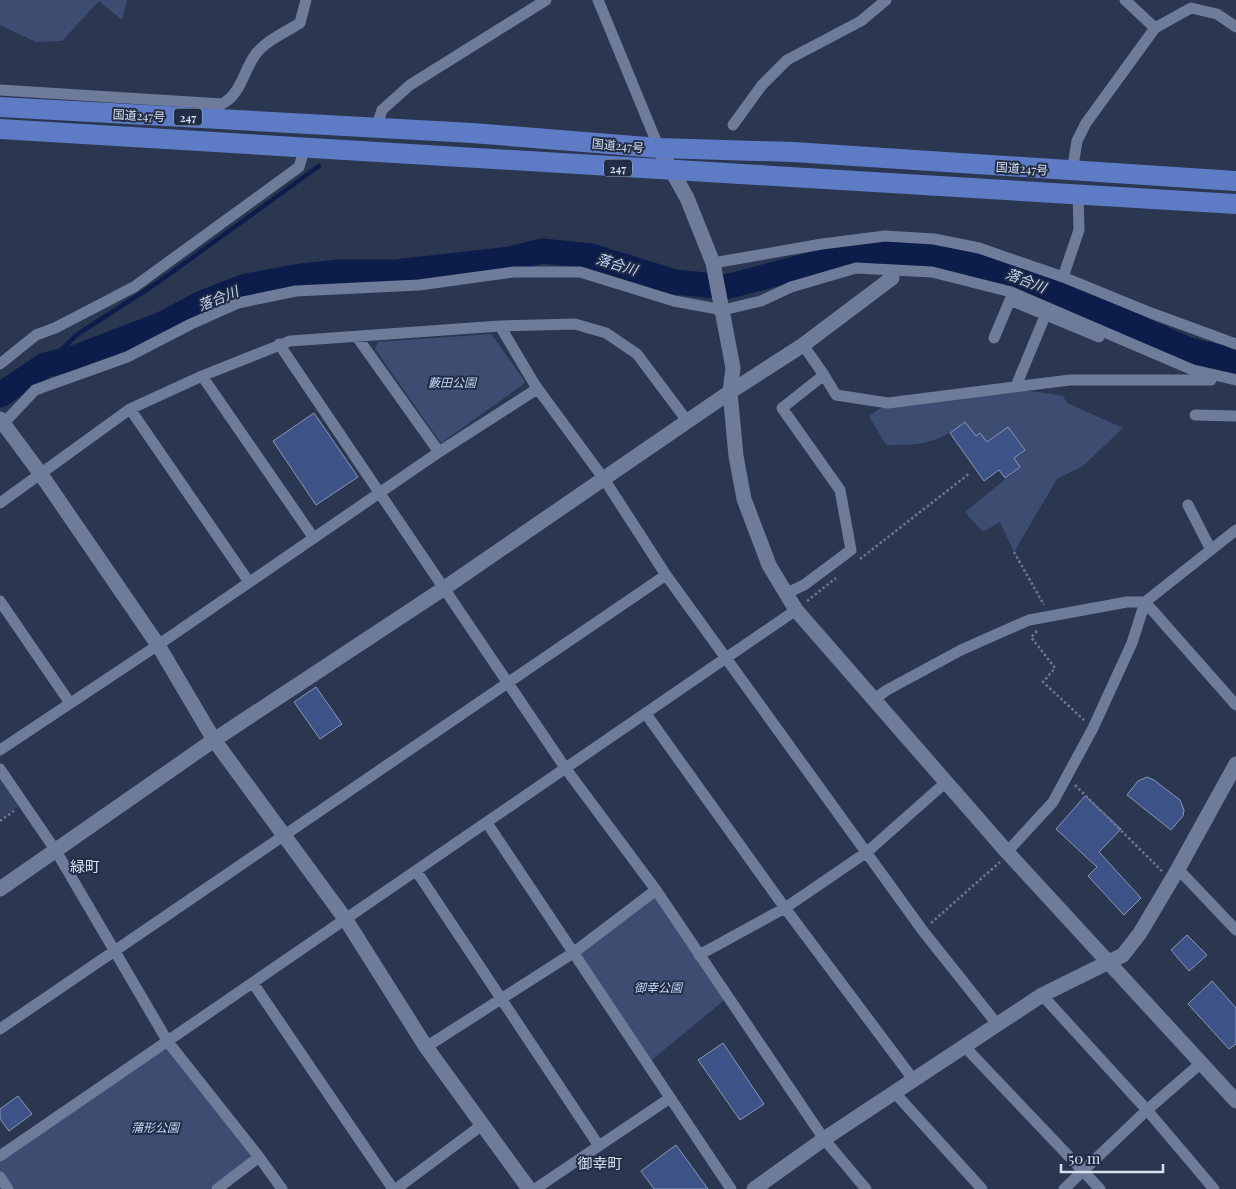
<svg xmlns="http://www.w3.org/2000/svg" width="1236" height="1189" font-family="'Playfair Display','Noto Sans JP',serif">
<rect width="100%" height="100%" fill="#2b3650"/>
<path fill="#334060" d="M0 776 23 804 0 819Z"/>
<path fill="#3d4d72" d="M0 0H127L122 20 99 1 62 41 36 42 0 25Z
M491 334 524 380V384L441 443 375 349 378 342Z
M1005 387 1063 396 1067 403 1123 428 1083 466 1057 479 1014 552 1000 522 983 532 965 512 1020 467 1014 459 1025 450 1008 427 987 442 976 436 965 422C936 444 922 445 886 445L869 416 888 403Z
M656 890 728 997 647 1064 573 953Z
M168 1042 259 1157 217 1189H8L0 1177V1156Z"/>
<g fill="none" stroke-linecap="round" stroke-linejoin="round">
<path stroke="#0d1d4b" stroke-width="4.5" d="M45 365 78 334 157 283 319 166"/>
<path stroke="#0d1d4b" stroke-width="25" d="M0 395 45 365 74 358 160 325 202 303 246 286 301 276 339 272H395L449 266 510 259 542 251 591 256 675 282 726 287 840 257 892 252 936 256 1016 274 1189 350 1236 361"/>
</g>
<path fill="#3d5286" stroke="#8a98b7" d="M314 413 358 477 316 505 273 441Z
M965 422 976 436 980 433 987 442 1008 427 1025 450 1014 458 1020 467 1005 478 999 470 984 481 950 433Z
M316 687 342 724 320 739 294 702Z
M1147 777 1154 780 1180 800 1184 810 1183 816 1171 830 1127 795 1138 781Z
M1085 796 1121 829 1099 852 1141 898 1124 915 1088 876 1097 867 1056 829Z
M1187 935 1207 955 1189 971 1171 950Z
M1212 981 1236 1008V1044L1229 1049 1188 1004Z
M723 1043 764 1104 740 1120 698 1060Z
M18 1096 32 1114 9 1131 0 1119V1109Z
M676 1145 708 1189H654L641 1171Z"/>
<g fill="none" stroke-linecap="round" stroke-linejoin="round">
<path stroke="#6d778d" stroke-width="2.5" stroke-dasharray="2.5 2.5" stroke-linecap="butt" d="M1014 552 1044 605
M860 559 970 473
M807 601 836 578
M1037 631 1031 637 1055 668 1043 682 1084 720
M1075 785 1162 871
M0 821 14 811
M931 923 1000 862"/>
<path stroke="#6e7b99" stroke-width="11" d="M598 0 659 148
M1125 0 1155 28
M0 90 222 104C241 94 243 72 255 55 265 41 286 32 300 23L306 0
M733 125 762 85 787 60 861 21 886 0
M376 128 382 110 410 85 546 0
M1072 172 1077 141 1086 123 1155 28 1191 8 1217 14 1236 27
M713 263 822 244 885 236 934 239 979 248 1063 277 1151 313 1236 344
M1063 277 1079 230 1078 194
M500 326 535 385 604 479 666 575 923 931 997 1024
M357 337 439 452
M994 338 1010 300 1099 337
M279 344 566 769 656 890 824 1139 866 1189
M0 364 36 335 55 328 134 287 299 167 305 147
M824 375 836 395 888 403 1070 380H1211
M202 376 313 537
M1016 386 1045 316
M130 409 249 582
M1195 415 1236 416
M3 424 35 390 127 357 191 324 238 303 296 291 419 285 514 272H580L674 301 723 310 761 301 791 287 856 268 932 272 1011 292 1193 370 1236 380
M0 503 130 409 202 376 290 341 500 326 575 324 606 333 637 354 688 422
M1188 505 1211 550
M787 593 804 585 851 550 840 490 782 408 824 375 803 345
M0 601 70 703
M873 700 887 690 961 650 1029 620 1127 602H1145L1236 705
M646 714 785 908 913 1079
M0 750 158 645 439 452 537 389
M0 769 56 851 168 1042 259 1157 282 1189
M487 823 731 1189
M1007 852 1053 802 1093 728 1132 643 1145 602 1236 530
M1178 869 1236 930
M417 872 599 1146
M699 955 785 908 867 852 945 783
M253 983 393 1189
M1042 995 1147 1110 1214 1189
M0 1029 666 575
M964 1046 1100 1189
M426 1047 573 953 656 890
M894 1092 982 1189
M0 1156 796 610
M0 1177 8 1189
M217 1189 259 1157
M396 1189 482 1125
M535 1189 670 1098
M1064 1189 1147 1110 1201 1063"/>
<path stroke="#6e7b99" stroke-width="15" d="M659 148 687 198 713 263 733 368 730 392 736 456 744 499 769 565 796 610 1007 852 1236 1101
M0 419 40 473 158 645 214 740 346 920 426 1047 529 1189
M0 889 214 740 443 589 730 392 803 345 892 278
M754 1189 824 1139 1042 995 1123 955 1140 933 1178 869 1236 764"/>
<path stroke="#5e7cc6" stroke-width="20" d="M0 107 472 133 659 148 793 152 1236 181
M0 129 1236 204"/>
</g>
<g text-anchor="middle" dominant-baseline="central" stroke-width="4" stroke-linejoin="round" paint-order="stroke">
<g fill="#212c45" stroke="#a1aabd" stroke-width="1">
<rect x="174" y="108.5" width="28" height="17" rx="4"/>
<rect x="604" y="159.5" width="28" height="17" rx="4"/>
</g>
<g font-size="11" font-weight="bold" fill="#d8e0f0">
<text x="188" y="117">247</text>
<text x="618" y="168">247</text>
</g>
<g font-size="12" fill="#d8e0f0" stroke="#212c45">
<text transform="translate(139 115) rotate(3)">国道247号</text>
<text transform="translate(618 145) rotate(5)">国道247号</text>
<text transform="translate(1022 168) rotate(4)">国道247号</text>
</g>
<g font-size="12" font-style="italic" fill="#c8d7f8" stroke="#212c45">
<text x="452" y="382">藪田公園</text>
<text x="658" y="987">御幸公園</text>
<text x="155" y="1127">蒲形公園</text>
</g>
<g font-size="14" font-style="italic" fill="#c9d8f8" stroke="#212c45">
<text transform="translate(617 264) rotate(17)">落合川</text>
<text transform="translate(1026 280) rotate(21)">落合川</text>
<text transform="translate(218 298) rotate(-22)">落合川</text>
</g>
<g font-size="15" fill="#d8e0f0" stroke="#212c45">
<text x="85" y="866">緑町</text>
<text x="600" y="1163">御幸町</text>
</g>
</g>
<path d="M1061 1164v8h102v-8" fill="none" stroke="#d8e0f0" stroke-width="2.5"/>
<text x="1068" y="1164" font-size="15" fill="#d8e0f0" stroke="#212c45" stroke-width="4" paint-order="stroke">50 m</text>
</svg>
